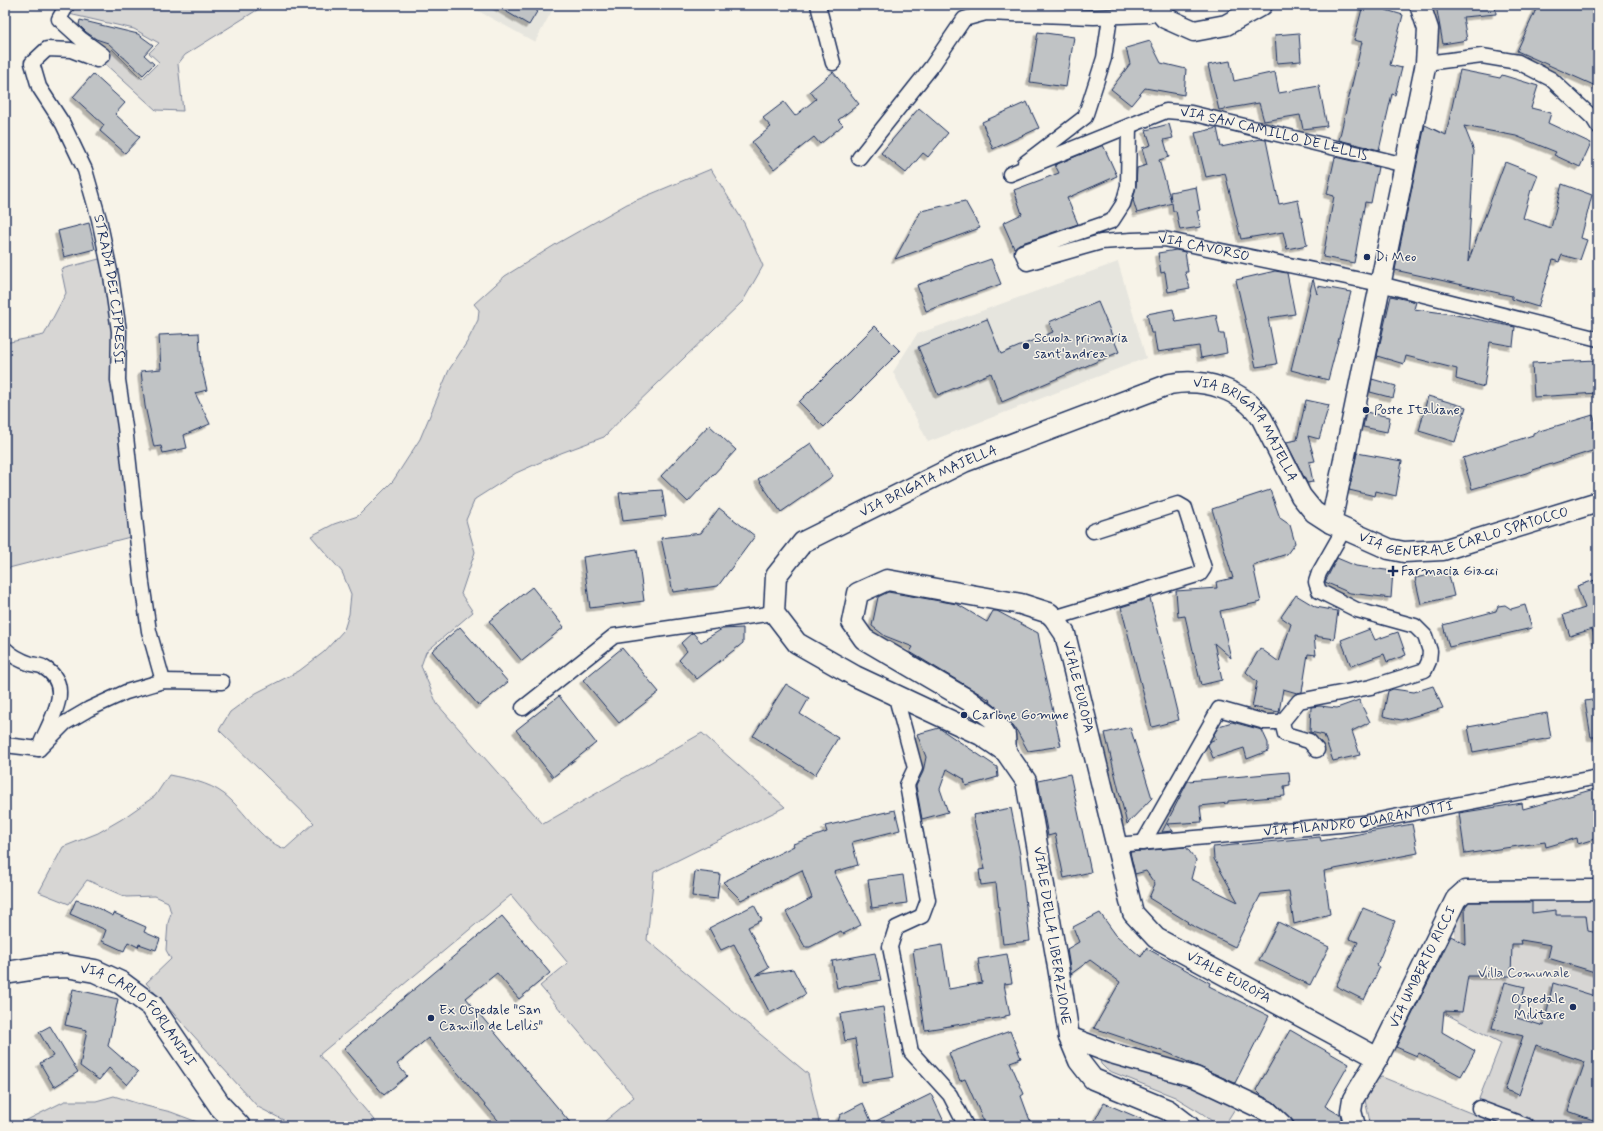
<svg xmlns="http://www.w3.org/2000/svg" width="1603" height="1131" font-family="Mynerve,sans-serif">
<defs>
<filter id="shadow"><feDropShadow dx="-3.5" dy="3.5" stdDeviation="0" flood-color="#0004"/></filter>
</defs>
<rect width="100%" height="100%" fill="#f7f3e8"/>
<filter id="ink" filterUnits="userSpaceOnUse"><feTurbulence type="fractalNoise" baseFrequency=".025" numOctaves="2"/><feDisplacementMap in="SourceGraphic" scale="8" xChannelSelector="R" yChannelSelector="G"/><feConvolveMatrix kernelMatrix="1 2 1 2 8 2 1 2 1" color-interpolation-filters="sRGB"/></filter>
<g filter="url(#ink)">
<path fill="#e6e5de" d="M467 5H555L535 42Z
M1118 262 1146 358 928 442 893 372 917 334Z"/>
<path fill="#d7d6d4" stroke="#798299" d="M74 5H265L185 55 178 64 183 111 156 110 103 62 112 49 142 79 159 62 149 53 159 43 134 29 69 14Z
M711 169 744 223 763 266 743 301 626 414 604 437 561 453 516 473 475 499 466 520 475 552 461 594 473 612 426 652 421 666 437 704 543 824 702 733 785 807 654 872 647 940 808 1074 820 1126H599L634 1097 540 986 568 963 511 895 319 1055 379 1126H295L258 1107 146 983 171 959 166 950 168 923 171 913 168 902 155 896 126 897 87 880 69 904 39 892 63 847 98 833 122 819 155 796 169 775C188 779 208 782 224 794 247 812 258 839 285 849L314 823 219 730 230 712 256 693 299 671 324 652 344 630 349 614 351 594 342 572 311 536 334 524 358 516 393 481 420 439 449 370 467 342 478 320 479 310 474 304 505 276 558 243 627 204Z
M103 258 107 275 134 536 5 569V343L44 335 66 293 61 269Z
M1469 897 1598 900V1126H1371L1364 1096 1372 1080 1382 1077 1473 1114 1501 1043 1446 1014 1453 960 1456 910Z
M1099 1057 1192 1085 1236 1107 1224 1126H1218L1203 1114 1175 1097 1107 1070 1101 1064Z
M114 1096 146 1106 171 1112 208 1126H15L65 1101H96Z"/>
<path fill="#c0c3c5" stroke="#1b2f5e" filter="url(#shadow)" d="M495 5H541L529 25Z
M1363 5H1387L1386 10 1403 15 1390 65 1402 68 1395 95 1392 94 1379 150 1339 140 1362 42 1354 40Z
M1436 5H1495L1496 14 1463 17 1467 40 1443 44Z
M1538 5H1598V87L1517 51Z
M80 20 138 34 153 45 144 55 154 64 143 75 108 43 96 39 86 32 79 25Z
M1038 32 1074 37 1066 87 1030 82Z
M1299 33 1301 61 1277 63 1275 35Z
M1150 41 1161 63 1186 69 1184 95 1145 88 1131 105 1111 89 1130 64 1126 48Z
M1230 61 1234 81 1275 72 1279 93 1319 86 1327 126 1303 129 1300 115 1264 121 1259 103 1219 110 1208 65Z
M1460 70 1500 78 1502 75 1538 86 1531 108 1551 113 1548 123 1591 143 1580 167 1554 155 1556 152 1516 136 1464 126 1474 151 1468 262 1505 162 1538 175 1532 190H1531L1523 218 1551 228 1562 184 1592 195 1581 238 1587 240 1580 260 1562 255 1559 262 1553 260 1538 307 1512 299V296L1395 270 1425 125 1446 135Z
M833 72 859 104 838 120 843 125 820 144 814 137 774 169 752 142 771 127 763 118 784 102 795 116 816 99 810 91Z
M93 74 125 103 115 114 140 137 125 153 100 131 104 125 73 97Z
M1027 102 1039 128 993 149 982 122Z
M919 108 948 133 928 157 923 153 906 173 881 153Z
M1169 124 1173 138 1164 140 1169 157 1159 160 1171 201 1170 192 1196 187 1200 210 1197 211 1201 227 1180 230 1176 211H1173L1172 203 1137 213 1133 200 1136 186 1137 168 1147 165 1142 148 1151 145 1146 130Z
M1217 128 1221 147 1260 139 1266 140 1279 204 1298 200 1307 245 1287 249 1283 232 1241 239 1225 173 1206 177 1195 133Z
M1103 145 1117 176 1067 198 1078 224 1019 244 1014 248 1003 223 1022 214 1014 190 1059 173 1055 165Z
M1335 157 1378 167 1371 203 1365 202 1354 263 1323 257 1334 196 1327 194Z
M965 201 980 228 895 259 921 211Z
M89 223 95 249 64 257 58 231Z
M1176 250 1185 252 1188 272H1185L1190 288 1168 292 1165 272 1161 273 1158 253Z
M991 259 1001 284 926 311 917 285Z
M1275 271 1287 273 1295 314 1268 318 1277 364 1256 367 1236 280Z
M1313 279 1317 294 1318 286 1351 292 1328 380 1291 370Z
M1391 296 1416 302 1414 309 1451 314 1515 327 1513 346 1490 342 1484 387 1456 379 1457 369 1406 356 1404 364 1377 356Z
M1098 302 1119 352 1002 402 991 373 938 395 918 347 987 319 1001 354 1053 332 1049 322Z
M1173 309 1176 322 1216 315 1220 334H1224L1227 353 1201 358 1199 346 1157 352 1154 333H1151L1147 314Z
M875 326 900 351 824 427 799 402Z
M199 333 201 365 207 390 195 393 210 424 184 435 187 448 163 453 161 446 154 447 145 406 141 371 161 369 159 335Z
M1596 360 1598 393 1534 397 1532 363Z
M1372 379 1396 386 1393 398 1370 392Z
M1428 396 1466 407 1455 442 1419 431Z
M1306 400 1329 405 1319 439 1308 436 1315 461 1309 462 1313 482 1307 483 1286 442 1297 440Z
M1366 412 1390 417 1387 432 1363 427Z
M1593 415 1598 430V449L1533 470V471L1472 489 1463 458 1533 435V433Z
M709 425 736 450 688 502 661 476Z
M811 443 833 476 781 512 758 479Z
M1357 453 1402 461 1396 496 1376 491 1375 496 1349 490Z
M662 490 666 516 623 521 619 493Z
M1270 490 1280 518 1290 525 1295 543 1287 554 1253 565 1261 602 1220 611 1231 658 1214 643 1222 680 1201 685 1185 616 1178 617 1176 591 1217 588 1216 582 1233 578 1212 509Z
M719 508 755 536 718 586 673 592 661 538 701 533Z
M637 549 644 601 590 608 583 557Z
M1337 558 1356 566 1393 571 1391 598 1350 593 1325 582Z
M1448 571 1454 596 1421 604 1415 578Z
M1598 579V640L1596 641 1592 629 1570 636 1563 615 1585 608 1577 586Z
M532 587 564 627 522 661 489 621Z
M888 592 957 604 987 622 993 611H997L1038 633 1042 655H1040L1061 746 1028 751 1017 731 1001 711 989 701 990 700 910 652 913 647 885 636 872 626 878 597Z
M1296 595 1316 607 1338 611 1334 639 1314 636 1316 655 1308 654 1302 692 1297 693 1283 689 1279 712 1252 707 1257 682 1246 672 1260 648 1279 662 1291 624 1281 617Z
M1150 598 1163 650H1162L1179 720 1152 727 1121 607Z
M1505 605 1511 609 1525 605 1532 628 1449 647 1443 625 1496 611 1498 606Z
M460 627 508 682 479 706 432 651Z
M743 628V643L697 679 679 660 687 651 681 643 692 633H693L701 642 722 629Z
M1370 629 1375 640 1398 632 1406 655 1387 662 1384 654 1351 666 1341 640Z
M622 648 659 692 619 723 583 680Z
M786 684 809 698 800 714 838 738 815 775 753 736Z
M1433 686 1443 708 1401 720 1383 716 1388 691 1393 689 1414 692Z
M559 696 596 743 553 777 516 730Z
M1598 699V737H1591L1585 701Z
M1359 700 1370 722 1352 731 1360 755 1333 761 1324 735 1310 732 1311 707 1320 706 1337 708Z
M1547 713 1551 738 1473 752 1468 727Z
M1232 722 1262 730 1268 743V751L1247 759 1244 748 1213 758 1208 745 1211 741 1216 739 1214 734 1219 726Z
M1130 727 1152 798 1127 824 1105 733Z
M939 728 997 767 998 777 966 786 964 779 947 769 940 789 948 812 922 819 916 786 923 772 926 757 917 734Z
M1289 772 1290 785 1284 786 1285 796 1228 801V803L1200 806 1202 822 1167 824 1173 831 1162 832 1188 781Z
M1070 774 1091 872 1064 878 1055 834 1048 836 1038 781Z
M1598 788V838L1578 844 1577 838 1546 847 1545 842 1465 854 1459 813 1522 803 1523 809Z
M1011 808 1020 854 1030 941 1003 944 996 883 981 885 979 870 985 869 973 815Z
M895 810 900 830 852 842 858 865 834 872 861 925 843 934 841 931 810 947H805L786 912 812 898 802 870 741 900 723 882 794 846 793 844 827 832 825 826Z
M1412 824 1418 853 1324 871 1330 914 1294 924 1289 891 1261 894 1235 947 1187 923 1188 922 1149 898 1155 884 1146 871 1135 874 1130 852 1186 847 1196 860 1191 879 1238 902 1214 859 1213 847 1320 837 1321 841Z
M695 871 720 874 717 899 692 896Z
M903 875 907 903 872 908 868 880Z
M76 900 90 904 113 916 114 913 146 927 144 932 160 939 156 950 139 944 138 947 128 942 124 951 102 941 106 930 70 914Z
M1469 902H1532V913L1556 910V915H1586L1588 931 1598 933V973L1548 958 1551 945 1521 940 1522 944H1512L1511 976H1468L1462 1012 1444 1011 1442 1032 1475 1051 1461 1076 1419 1053 1417 1056 1396 1047 1451 936 1466 945 1465 907Z
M754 905 762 920 748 927 769 968 756 975 793 969 806 994 770 1013 734 944 721 950 709 928Z
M1363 908 1395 921 1377 965 1380 967 1364 1000 1336 986 1358 942 1349 939Z
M1100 913 1116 935 1141 957 1146 948 1210 983 1209 986 1269 1016 1235 1083 1168 1053 1094 1028 1120 982 1090 960 1071 974 1067 949 1079 942 1073 927Z
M502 916 550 973 519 999 497 973 466 998 573 1126H503L428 1038 397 1064 407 1076 384 1095 344 1048Z
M1278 922 1329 947 1310 985 1259 960Z
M942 945 949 989 982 983 978 959 1007 954 1012 983 1004 984 1010 1015 1005 1016V1017L925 1030 913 950Z
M875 953 881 980 837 988 832 961Z
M1505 982 1525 987 1517 1018 1544 1026 1553 983 1598 997V1114L1596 1121 1568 1111 1585 1062 1536 1045 1519 1095 1505 1090 1523 1036 1492 1028Z
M73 989 118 999 108 1046 138 1072 127 1085 109 1068 99 1080 80 1066 87 1030 65 1025Z
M883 1007 894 1077 862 1082 855 1039 845 1041 840 1014Z
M50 1026 78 1072 54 1087 40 1063 53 1056 39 1032Z
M1290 1030 1349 1064 1325 1106 1340 1115 1343 1126H1298L1275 1103 1262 1096 1256 1090Z
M1010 1031 1021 1058 1010 1062 1024 1094 1021 1096 1032 1126H986L965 1079 960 1081 949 1053Z
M931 1094 946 1126H837L840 1115 863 1103 872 1123Z
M1104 1103 1158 1126H1092Z"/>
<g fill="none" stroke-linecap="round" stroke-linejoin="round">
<defs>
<g id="street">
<path id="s1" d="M67 5 59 19 81 39 103 55 97 60 71 50 47 49 32 63 39 87 63 124 85 170 99 219 111 276 119 331 118 380 125 427 142 583 149 631 163 681"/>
<path d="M818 5 833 63"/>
<path d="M1426 63 1482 56 1518 62 1551 79 1593 118 1598 126"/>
<path id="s2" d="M1129 126 1128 186 1123 204 1112 221 1022 252 1027 263 1101 242 1132 240 1164 239 1380 284 1598 339"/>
<path d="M859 158 932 66 964 19 986 13 1094 17 1149 15 1160 11"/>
<path d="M1025 163 1085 117 1104 58 1110 17"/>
<path id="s3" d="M1010 174 1166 111 1191 113 1405 165"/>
<path d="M1054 618 1200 574 1204 568 1185 508 1178 504 1093 531"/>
<path d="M5 649C12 656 22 661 31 664 35 665 40 665 43 667 75 685 51 719 41 743"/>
<path d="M895 694 915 768 907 785 928 900 922 916 896 928 890 947 911 1052 950 1095 966 1126"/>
<path d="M523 708 614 636 774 613"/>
<path d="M5 745 39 749"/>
<path d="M39 749 65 723 89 709 126 692 163 681 222 682"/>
<path d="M1317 750 1309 741 1285 734 1282 722 1299 701 1371 687 1425 670 1429 661 1430 651 1425 636 1415 626 1357 610 1319 591 1316 582 1319 573 1344 529"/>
<path d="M1143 843 1219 709 1265 722H1282"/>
<path id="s4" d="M1116 845 1363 823 1598 777"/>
<path d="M1479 1108 1527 1126"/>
</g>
<g id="secondary">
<path d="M1154 5 1165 18 1194 31 1226 25 1262 5"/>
<path d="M1331 523 1426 63 1428 29 1420 5"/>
<path id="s5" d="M1006 752 1005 735 992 718 968 700 864 639 852 622 858 593 887 580 1021 604 1049 613 1054 618 1065 634 1133 913 1156 938 1378 1058"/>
<path d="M1069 1037 1111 1053 1195 1077 1267 1111 1283 1126"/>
<path id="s6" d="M1189 1126 1168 1110 1093 1079 1079 1061 1069 1037 1063 996 1026 781 1006 752 981 735 855 676 797 643 774 613 776 576 803 542 964 462 1170 384C1204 378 1243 389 1262 419L1301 496 1314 512 1331 523 1389 549 1404 552 1443 550 1598 502"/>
<path id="s7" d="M1355 1126 1351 1111 1353 1099 1378 1058 1456 899 1465 891 1598 890"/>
</g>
<g id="primary">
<path id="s8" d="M5 973 44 967 66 966 95 971 121 983 152 1006 221 1107 239 1126"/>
</g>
</defs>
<use href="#street" stroke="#1b2f5e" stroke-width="17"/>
<use href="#secondary" stroke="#1b2f5e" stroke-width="23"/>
<use href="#primary" stroke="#1b2f5e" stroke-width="25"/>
<use href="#street" stroke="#f7f3e8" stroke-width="14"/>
<use href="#secondary" stroke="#f7f3e8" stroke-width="20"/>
<use href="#primary" stroke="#f7f3e8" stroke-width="22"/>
</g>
</g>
<g fill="#1b2f5e" stroke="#f7f3e8" stroke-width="1.5">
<circle cx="1367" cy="257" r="4"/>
<circle cx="1026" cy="346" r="4"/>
<circle cx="1366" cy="410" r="4"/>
<path d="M1391 565h4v4h4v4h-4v4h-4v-4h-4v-4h4z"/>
<circle cx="964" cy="715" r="4"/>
<circle cx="1573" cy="1007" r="4"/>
<circle cx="431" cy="1018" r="4"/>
</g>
<g text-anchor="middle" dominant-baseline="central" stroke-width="3" stroke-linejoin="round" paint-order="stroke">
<g font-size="14" fill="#1b2f5e" stroke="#f7f3e8">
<text stroke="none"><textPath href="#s3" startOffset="279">VIA SAN CAMILLO DE LELLIS</textPath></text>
<text stroke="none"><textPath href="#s2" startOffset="387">VIA CAVORSO</textPath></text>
<text stroke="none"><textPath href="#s1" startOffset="396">STRADA DEI CIPRESSI</textPath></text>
<text stroke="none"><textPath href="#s6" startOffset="1304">VIA BRIGATA MAJELLA</textPath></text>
<text stroke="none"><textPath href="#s6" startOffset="945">VIA BRIGATA MAJELLA</textPath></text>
<text stroke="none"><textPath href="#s6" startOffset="1577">VIA GENERALE CARLO SPATOCCO</textPath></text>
<text stroke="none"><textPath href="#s5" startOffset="518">VIALE EUROPA</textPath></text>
<text stroke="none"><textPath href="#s4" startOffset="244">VIA FILANDRO QUARANTOTTI</textPath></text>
<text transform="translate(1052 936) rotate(81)">VIALE DELLA LIBERAZIONE</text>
<text stroke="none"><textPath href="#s7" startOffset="177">VIA UMBERTO RICCI</textPath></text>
<text stroke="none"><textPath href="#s5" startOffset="867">VIALE EUROPA</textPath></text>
<text stroke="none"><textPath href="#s8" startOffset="153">VIA CARLO FORLANINI</textPath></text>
</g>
<g font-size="14" fill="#1b2f5e" stroke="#f7f3e8" text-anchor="start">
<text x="1375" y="257">Di Meo</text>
<text x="1034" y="338">Scuola primaria<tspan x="1034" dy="16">sant'andrea</tspan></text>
<text x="1374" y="410">Poste Italiane</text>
<text x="1401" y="571">Farmacia Giacci</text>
<text x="972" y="715">Carlone Gomme</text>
<text x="1565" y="999" text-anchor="end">Ospedale<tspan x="1565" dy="16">Militare</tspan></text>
<text x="439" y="1010">Ex Ospedale "San<tspan x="439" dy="16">Camillo de Lellis"</tspan></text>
</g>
<g font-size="14" fill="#415076" stroke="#f7f3e8">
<text x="1524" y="973">Villa Comunale</text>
</g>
</g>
<rect width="1603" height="1131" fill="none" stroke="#f7f3e8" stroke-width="20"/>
<rect x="10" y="10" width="1583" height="1111" fill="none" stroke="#1b2f5e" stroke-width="1.5" filter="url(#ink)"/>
</svg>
